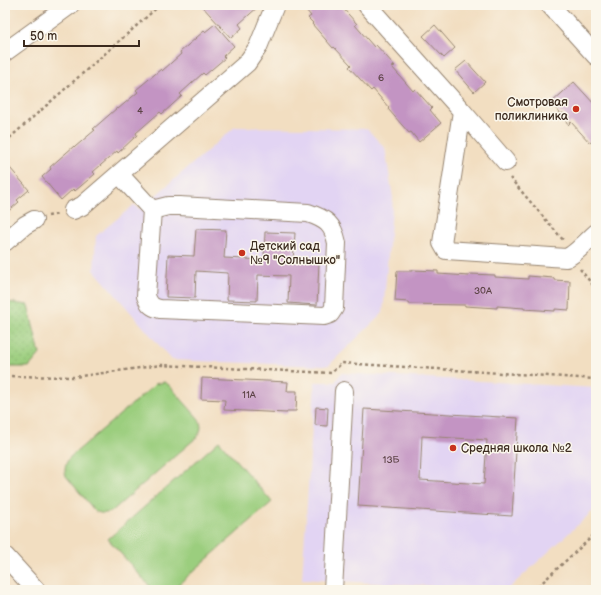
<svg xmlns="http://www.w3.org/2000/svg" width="601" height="595" font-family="'Balsamiq Sans',sans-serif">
<defs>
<pattern id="park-dots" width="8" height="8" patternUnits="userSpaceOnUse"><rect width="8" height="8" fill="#9bce7e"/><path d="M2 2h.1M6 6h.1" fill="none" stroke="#86b16c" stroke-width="1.8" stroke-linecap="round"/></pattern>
</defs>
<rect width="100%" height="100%" fill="#fbf7ec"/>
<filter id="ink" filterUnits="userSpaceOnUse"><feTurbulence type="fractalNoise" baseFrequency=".025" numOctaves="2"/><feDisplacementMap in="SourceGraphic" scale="8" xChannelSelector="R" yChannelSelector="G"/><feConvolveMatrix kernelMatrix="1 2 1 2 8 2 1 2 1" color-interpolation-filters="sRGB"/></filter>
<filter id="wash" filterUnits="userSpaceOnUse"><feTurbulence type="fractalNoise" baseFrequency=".012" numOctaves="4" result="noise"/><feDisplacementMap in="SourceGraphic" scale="16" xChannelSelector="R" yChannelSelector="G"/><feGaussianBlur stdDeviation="0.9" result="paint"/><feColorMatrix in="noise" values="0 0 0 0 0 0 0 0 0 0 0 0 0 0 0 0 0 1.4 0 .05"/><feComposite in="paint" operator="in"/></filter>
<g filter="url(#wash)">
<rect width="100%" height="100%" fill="#f2dec1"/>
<path fill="#e2d4f3" d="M235 127 367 129 385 148 393 198 383 313 329 365 323 366 172 360 94 270 96 236 134 205 140 209Z
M341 373 596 388V508L507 590 302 579 315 382H335Z"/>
<path fill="#9bce7e" stroke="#6b7c4e" d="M164 382 169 385 198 418C202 425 202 431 197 437L112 511C106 514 101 514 95 511L66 476C64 469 65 465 69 458L151 388 155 384Z
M219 441 272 502 172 590H153L108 539Z"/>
<path fill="url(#park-dots)" stroke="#6b7c4e" d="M7 302 28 305 40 354 29 367H5V303Z"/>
<g id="blocks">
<path fill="#c394c3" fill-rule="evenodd" d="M201 5H260L239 24 242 28 231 38Z
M312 5H340L357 24 355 25 374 47 376 45 395 66 392 67 413 91 415 89 432 108 430 110 441 123 419 142 411 132 409 133 388 109 389 108 373 89 371 91 349 67 351 65 334 47 333 48 312 24 313 23 308 18 311 16 306 10Z
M215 24 234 46 223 56 225 58 205 75 203 73 180 94 182 96 162 114 160 112 136 133 137 135 118 153 117 151 93 172 95 174 75 191 73 189 61 200 42 177 51 169 50 167 74 146 75 147 95 130 93 129 117 108 118 109 138 92 136 90 161 69 162 71 181 54 180 52 204 31 205 32Z
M435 25 455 48 444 58 423 36Z
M466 61 485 82 474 92 455 70Z
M574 82 596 106V138L590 143 571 122 568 125 566 122 568 119 563 113 561 114 551 103Z
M10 168 29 190 17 200 19 202 5 214V172Z
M196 229 226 230 224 258 264 260 265 232 295 233 293 261 319 263 317 305 288 303 289 276 258 275 257 301 227 300 228 273 196 271 195 298 166 297 168 255 194 256Z
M412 270 438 271V274L469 276V274L495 275V277L528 279V276L554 278V280L570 281 569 310 555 309V311L524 309V308L497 306V308L465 306V305L409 304V302L395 301 397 271H412Z
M202 378 288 382 287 391H297L296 411H287V413L224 410 225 400 201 399Z
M316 407 328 408 327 426 315 425Z
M364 409 518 418 512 516 358 506ZM422 436 487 440 484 484 420 480Z"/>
</g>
</g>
<g filter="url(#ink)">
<use href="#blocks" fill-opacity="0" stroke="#968470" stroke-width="1"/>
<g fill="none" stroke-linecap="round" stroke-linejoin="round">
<defs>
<path id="minor" d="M367 5 462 111 442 243 446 250 566 258C575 255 589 239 596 233
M550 5 596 56
M5 52 70 5
M462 111 506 162
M119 174 152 210 146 296C149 304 151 307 160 309L324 316 330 314 334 308 337 243C333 224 326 219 308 213L179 206H168L152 210
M73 210 82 206 247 63 258 47 275 5
M5 242 25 225 34 220
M5 556 36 590
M333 590 344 391"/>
</defs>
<use href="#minor" stroke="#968470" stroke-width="20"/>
<path stroke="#968470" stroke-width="2.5" stroke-dasharray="3 3" stroke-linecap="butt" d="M5 8 9 5
M5 142 160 5
M510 178 564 241
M48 216 59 214
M580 269 596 289
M5 376 74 377 161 365 331 373 342 363 596 379
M534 590 596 533"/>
<use href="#minor" stroke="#fff" stroke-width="18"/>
</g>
</g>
<g fill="#c8321e" stroke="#fbf7ec" stroke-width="1.5">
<circle cx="576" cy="109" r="4"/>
<circle cx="242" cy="253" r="4"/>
<circle cx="453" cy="448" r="4"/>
</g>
<g text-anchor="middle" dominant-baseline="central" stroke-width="3" stroke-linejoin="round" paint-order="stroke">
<g font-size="10" fill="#5d4447">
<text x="381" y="78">6</text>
<text x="140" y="111">4</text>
<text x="483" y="291">30А</text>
<text x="249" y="395">11А</text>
<text x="391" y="460">13Б</text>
</g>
<g font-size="12" fill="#3b2a1e" stroke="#fbf7ec" text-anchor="start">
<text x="568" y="102" text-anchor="end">Смотровая<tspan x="568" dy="14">поликлиника</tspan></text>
<text x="250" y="246">Детский сад<tspan x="250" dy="14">№9 "Солнышко"</tspan></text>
<text x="461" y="448">Средняя школа №2</text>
</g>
</g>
<rect width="601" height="595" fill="none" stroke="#fbf7ec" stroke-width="20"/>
<path d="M24 40v6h115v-6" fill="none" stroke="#3b2a1e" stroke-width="2"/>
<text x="30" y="40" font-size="12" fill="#3b2a1e" stroke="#fbf7ec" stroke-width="3" paint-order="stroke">50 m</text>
</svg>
